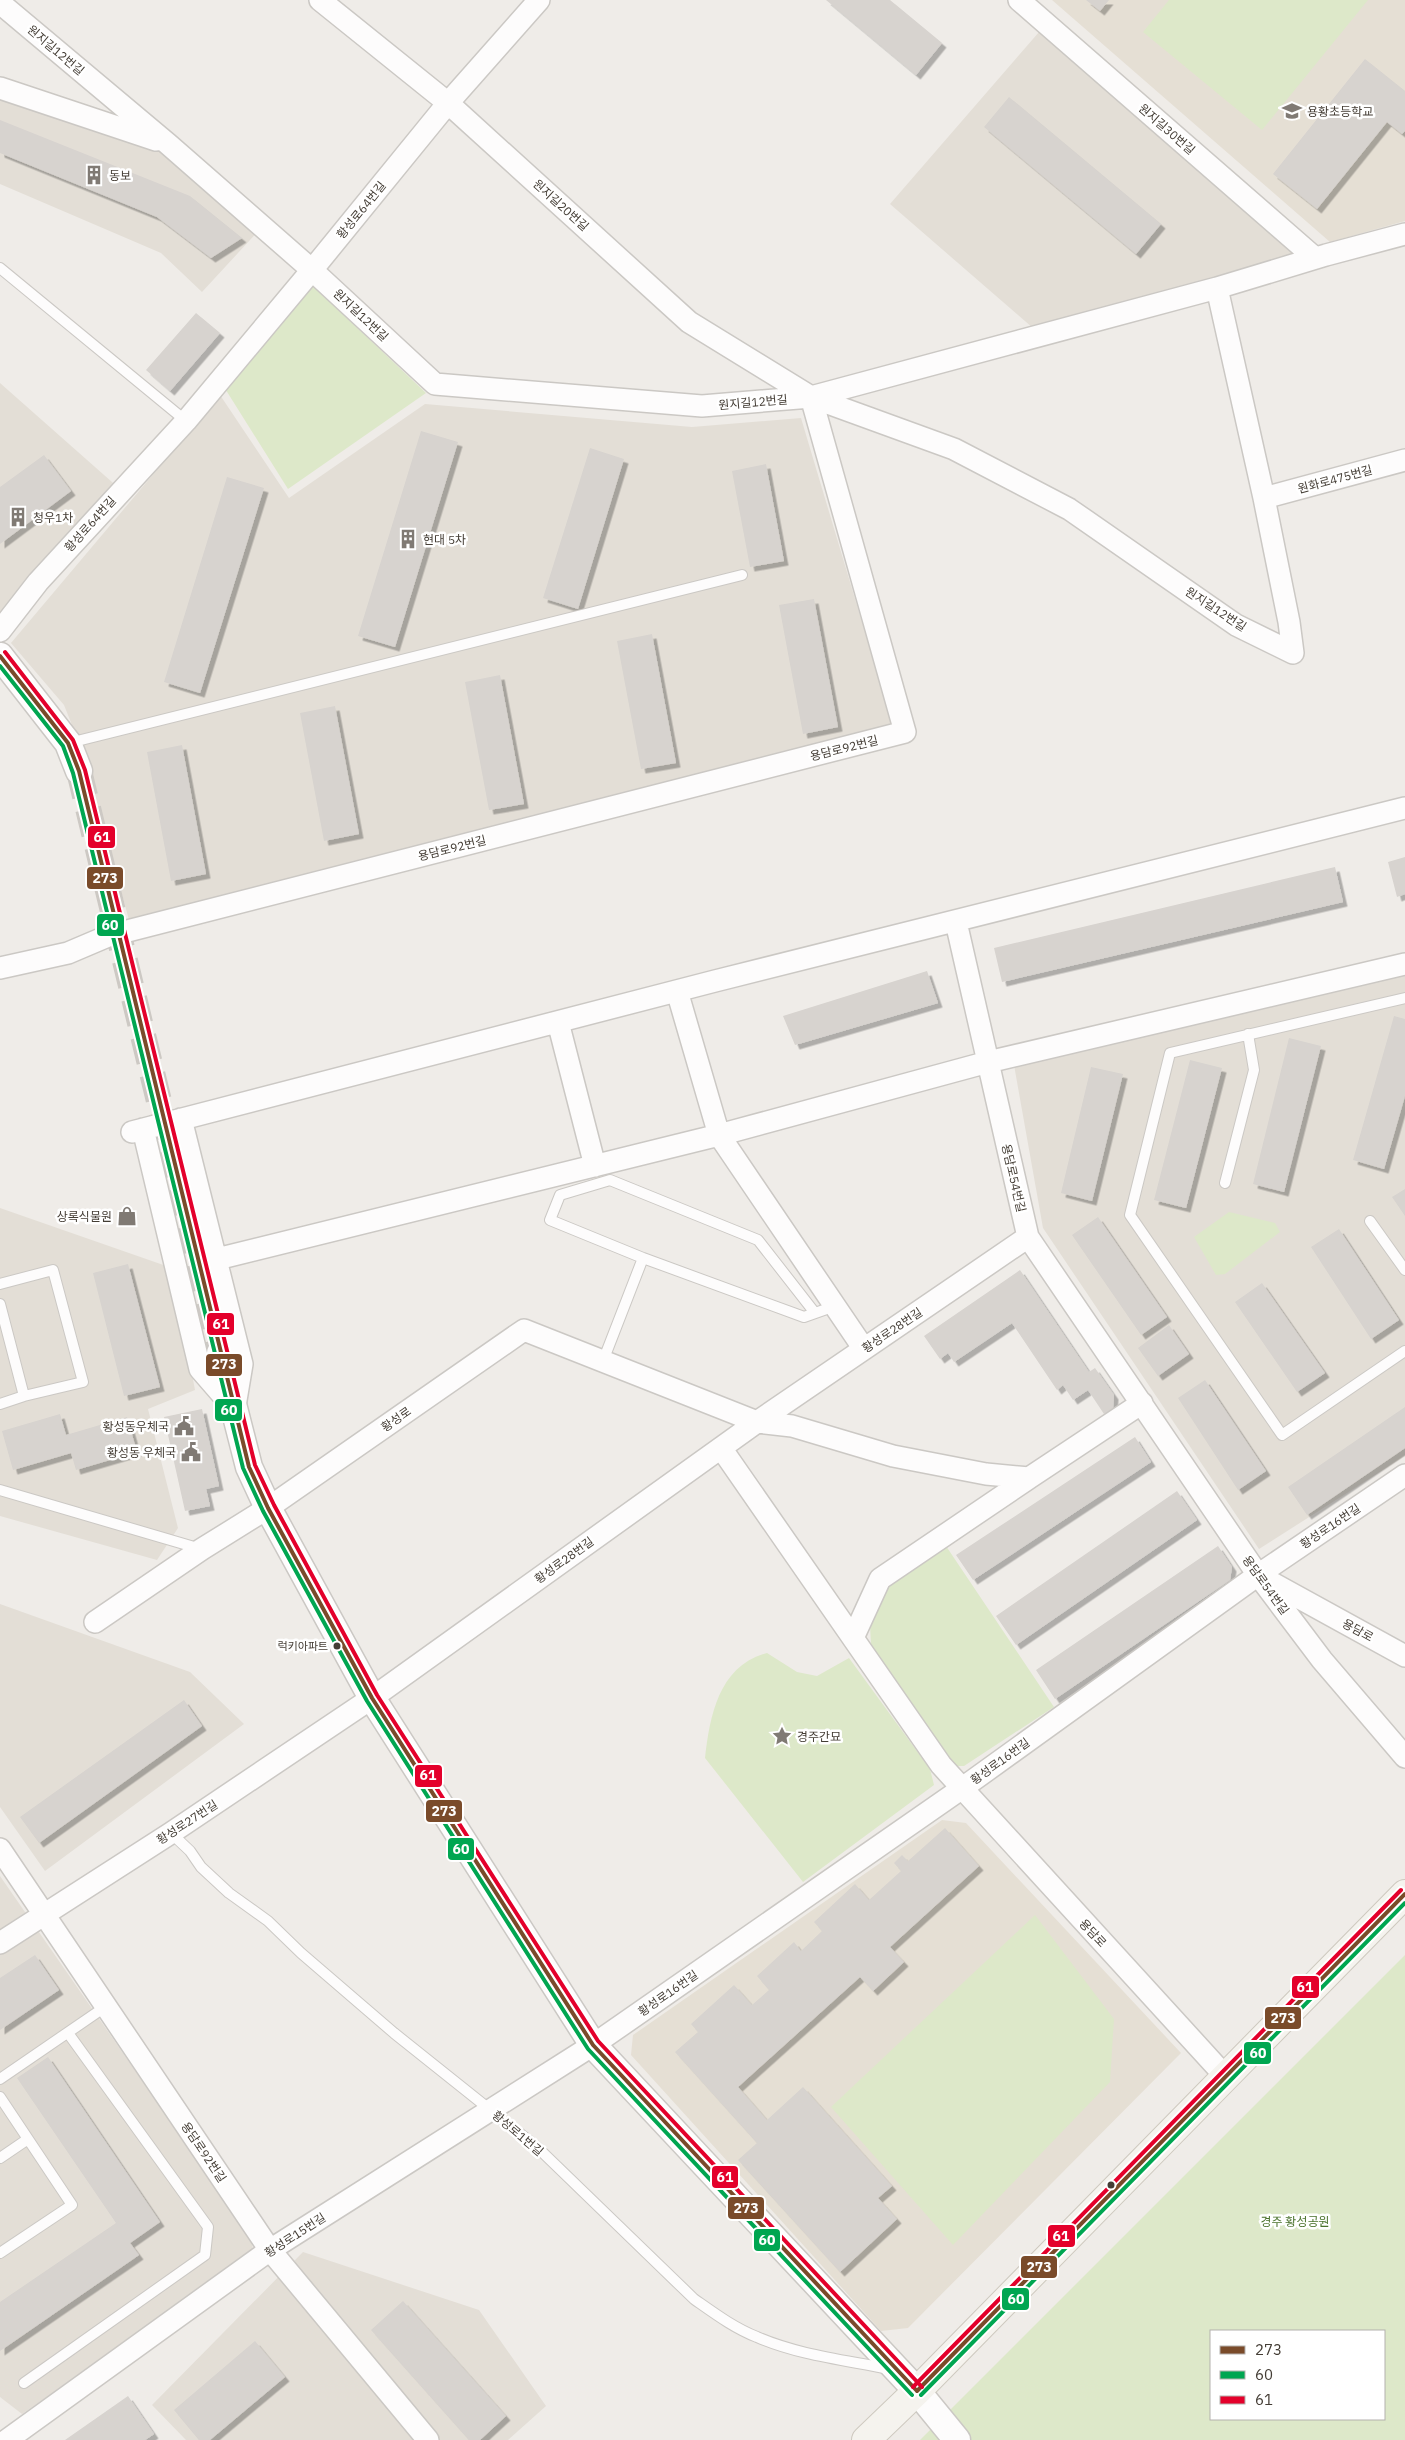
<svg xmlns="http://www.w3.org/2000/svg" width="1405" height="2440" font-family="'IBM Plex Sans','Noto Sans KR',sans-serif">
<defs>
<filter id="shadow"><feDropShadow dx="4.5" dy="4.5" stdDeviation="0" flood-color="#0004"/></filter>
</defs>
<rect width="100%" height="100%" fill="#efece8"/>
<path fill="#e3ded6" d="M1046 24 1326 255 1041 335 890 204Z
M0 88 168 144 262 227 202 292 161 253 0 184Z
M0 383 121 490 0 631Z
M220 395 289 498 425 404 692 427 801 418 893 726 129 920 84 755 64 705 11 643Z
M1405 974V1456L1259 1549 1043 1228 1014 1065Z
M0 1208 172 1268 195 1390 148 1409 178 1528 157 1560 0 1516Z
M0 1604 190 1672 244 1724 45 1871 0 1807Z
M0 1876 252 2239 253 2255 22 2414 0 2397Z
M303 2252 479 2310 546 2406 508 2440H186L152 2405Z"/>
<path fill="#e5dfd4" d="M1052 0H1405V221L1330 242Z
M942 1820 966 1823 1181 2053 908 2328 881 2331 631 2055 633 2035Z"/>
<path fill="#dde8c9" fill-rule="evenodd" d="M1169 0H1368L1262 130 1143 32Z
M312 285 426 393 288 489 224 387Z
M1229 1212 1275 1223 1280 1232 1225 1274 1216 1275 1194 1237Z
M944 1543 1054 1707 964 1766H955L871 1645 870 1625 887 1586Z
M767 1653 797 1672 817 1676 849 1658 930 1769 934 1785 803 1882 705 1758C710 1715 719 1666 767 1653Z
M1035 1915 1114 2019 1110 2082 953 2245 831 2107Z
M1405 1955V2440H920ZM1211 2331H1384V2419H1211Z"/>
<path fill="#d7d3cf" filter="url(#shadow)" d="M826 0H890L942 43 916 75Z
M1086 0H1109L1100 11Z
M1365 59 1405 91V131L1402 134 1387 122 1317 209 1273 174Z
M1009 97 1161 224 1136 254 984 127Z
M0 120 190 196 242 238 211 258 157 217 0 153Z
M196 313 220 333 170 391 146 370Z
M421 431 458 442 395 647 358 636Z
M590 448 624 459 578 609 543 598Z
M44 455 71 491 0 544V487Z
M766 464 784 561 750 567 732 471Z
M227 477 264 488 200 693 164 682Z
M814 599 838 727 803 734 779 605Z
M652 634 676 763 641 769 617 641Z
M500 675 524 804 489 810 465 682Z
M335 706 359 834 324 841 300 713Z
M182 745 206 874 171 881 147 752Z
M1405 857V894L1397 897 1388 862Z
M1335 867 1343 902 1002 982 994 948Z
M927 971 938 1003 795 1045 783 1016Z
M1394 1016 1405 1019V1096L1384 1169 1353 1160Z
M1289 1038 1321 1046 1284 1192 1253 1184Z
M1190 1060 1222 1068 1186 1208 1154 1200Z
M1091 1067 1123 1074 1092 1201 1061 1193Z
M1405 1189V1216L1392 1197Z
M1098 1217 1167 1317 1141 1335 1072 1235Z
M1339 1229 1399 1320 1371 1339 1311 1247Z
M128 1264 160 1387 124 1396 93 1273Z
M1020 1270 1089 1372 1095 1368 1114 1395 1113 1409 1104 1414 1088 1390 1073 1400 1063 1385 1057 1390 1012 1323 954 1362 948 1353 940 1359 924 1336Z
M1262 1283 1325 1373 1297 1392 1235 1302Z
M1169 1325 1189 1354 1158 1376 1138 1348Z
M1205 1380 1266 1471 1238 1490 1178 1398Z
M1405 1407V1448L1307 1515 1288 1487Z
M202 1409 219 1486 206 1489 210 1506 185 1511 164 1417Z
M60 1414 66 1435 127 1417 137 1452 76 1470 71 1453 13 1470 2 1431Z
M1135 1437 1151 1462 973 1580 956 1555Z
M1177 1491 1197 1520 1016 1645 996 1616Z
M1218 1546 1232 1567 1230 1580 1055 1699 1036 1670Z
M184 1700 202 1726 39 1843 20 1817Z
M945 1828 979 1866 890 1947 904 1962 873 1991 860 1977 738 2087 767 2120 803 2087 892 2186 878 2198 897 2219 840 2272 738 2160 757 2143 675 2052 698 2032 691 2024 734 1985 752 2005 769 1990 757 1976 794 1942 801 1951 822 1931 814 1922 855 1884 869 1900 901 1871 894 1863 902 1855 908 1861Z
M35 1955 59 1990 0 2030V1978Z
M48 2057 160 2222 130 2243 139 2255 0 2351V2302L116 2223 17 2078Z
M403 2301 506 2416 480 2440H469L371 2330Z
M255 2341 285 2377 210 2440H199L174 2410Z
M128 2396 154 2434 145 2440H65Z"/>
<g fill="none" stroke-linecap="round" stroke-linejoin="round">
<path stroke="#cdc9c4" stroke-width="26" stroke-dasharray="26 13" stroke-linecap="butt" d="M79 771 220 1353"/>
<defs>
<path id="service" d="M0 268 186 421
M69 743 742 575
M1405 998 1170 1053 1130 1215 1282 1435 1405 1351
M1225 1183 1254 1070 1248 1034
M1370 1221 1405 1270
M0 1284 53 1270 83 1382 24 1396 0 1404
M0 1304 24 1396
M815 1313 758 1240 610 1180 560 1195 550 1220 643 1258 804 1317 835 1306
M603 1361 643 1258
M0 1490 201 1549
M171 1833 190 1851 201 1867 229 1893 268 1921 301 1953 394 2033 538 2148 694 2299C714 2313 734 2328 757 2337 798 2355 845 2360 889 2369
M0 2079 105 2007
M0 2097 72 2205 0 2253
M0 2158 28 2139
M24 2383 205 2255 208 2227 68 2033"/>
<path id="minor" d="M320 0 448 103 689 322 811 397 954 449 1069 509 1236 625 1293 653 1289 622 1264 498 1217 288
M1019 0 1315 258
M0 3 168 144 312 270 435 384 702 406 811 397 1217 288 1326 255 1405 234
M0 88 156 140
M1264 498 1405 460
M0 631 38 582 186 421 312 270 448 103 539 0
M956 922 1028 1237 1258 1575 1322 1660 1405 1757
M0 968 68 953 108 936 905 732 811 397
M677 991 719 1135 864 1349
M558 1022 595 1166
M181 1119 242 1364 235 1406
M143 1129 200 1369 233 1407
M132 1132 715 981 1405 808
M217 1259 719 1135 988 1062 1405 964
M721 1448 941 1765 1225 2076
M1265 1579 1405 1656
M95 1622 202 1549 268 1508 524 1330 757 1422 792 1426 893 1456 986 1474 1029 1478 1142 1403
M853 1638 880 1579 1029 1478
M0 1849 270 2250 428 2440
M0 1943 171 1833 372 1698 757 1422 1028 1237
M7 2440 270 2250 593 2045 961 1789 1258 1575 1405 1475"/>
<path id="tertiary" d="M0 656 68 743 79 771
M220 1353 249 1467 268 1508 372 1698 593 2045 917 2391 957 2440"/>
<path id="secondary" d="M866 2440 917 2391 1405 1894"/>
</defs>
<use href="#service" stroke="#cbc8c4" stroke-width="12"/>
<use href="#minor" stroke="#cbc8c4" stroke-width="24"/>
<use href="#tertiary" stroke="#cbc8c4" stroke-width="29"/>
<use href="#secondary" stroke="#cec9bf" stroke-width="30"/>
<use href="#service" stroke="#fdfcfc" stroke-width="10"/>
<use href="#minor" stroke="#fdfcfc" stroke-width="21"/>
<use href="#tertiary" stroke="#fdfcfc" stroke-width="26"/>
<use href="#secondary" stroke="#f5f3ee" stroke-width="28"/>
<defs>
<path id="bus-1" d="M0 656 68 743 79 771 249 1467 268 1508 372 1698 593 2045 917 2391
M917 2391 1405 1894"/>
<path id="bus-2" d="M0 666 63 746 73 773 243 1468 263 1511 367 1701 588 2049 912 2395
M921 2395 1405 1903"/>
<path id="bus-3" d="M5 652 73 740 85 770 255 1465 274 1505 377 1695 598 2041 922 2387
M913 2387 1401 1890"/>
</defs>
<use href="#bus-1" stroke="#fff" stroke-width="8"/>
<use href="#bus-2" stroke="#fff" stroke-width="8"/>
<use href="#bus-3" stroke="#fff" stroke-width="8"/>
<use href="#bus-1" stroke="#7a4b2a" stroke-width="4"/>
<use href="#bus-2" stroke="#00a651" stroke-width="4"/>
<use href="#bus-3" stroke="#e4002b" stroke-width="4"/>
</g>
<defs>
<symbol id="school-bare" viewBox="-9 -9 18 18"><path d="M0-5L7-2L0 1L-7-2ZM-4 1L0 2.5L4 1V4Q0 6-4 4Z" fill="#807a74" stroke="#fff" stroke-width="2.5" paint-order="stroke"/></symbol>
<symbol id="building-bare" viewBox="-9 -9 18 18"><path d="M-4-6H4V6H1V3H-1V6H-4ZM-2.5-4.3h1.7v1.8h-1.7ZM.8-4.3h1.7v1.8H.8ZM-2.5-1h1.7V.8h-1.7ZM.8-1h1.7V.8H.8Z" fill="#807a74" stroke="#fff" stroke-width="2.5" paint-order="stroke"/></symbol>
<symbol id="shop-bare" viewBox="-9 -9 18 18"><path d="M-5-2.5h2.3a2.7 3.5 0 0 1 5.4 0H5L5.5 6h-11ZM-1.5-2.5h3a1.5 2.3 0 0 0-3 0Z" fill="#807a74" stroke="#fff" stroke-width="2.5" paint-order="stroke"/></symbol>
<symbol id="civic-bare" viewBox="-9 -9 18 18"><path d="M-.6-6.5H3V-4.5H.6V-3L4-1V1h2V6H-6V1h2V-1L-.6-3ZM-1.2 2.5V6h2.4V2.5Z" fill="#807a74" stroke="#fff" stroke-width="2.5" paint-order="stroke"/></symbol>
<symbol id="sight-bare" viewBox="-9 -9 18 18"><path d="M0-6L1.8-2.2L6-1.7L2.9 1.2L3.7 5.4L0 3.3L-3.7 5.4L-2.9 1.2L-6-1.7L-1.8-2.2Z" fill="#807a74" stroke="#fff" stroke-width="2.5" paint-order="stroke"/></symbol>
</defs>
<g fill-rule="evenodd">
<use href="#school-bare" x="1278" y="97" width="28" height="28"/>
<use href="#building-bare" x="80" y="161" width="28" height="28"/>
<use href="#building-bare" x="4" y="503" width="28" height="28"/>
<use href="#building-bare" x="394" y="525" width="28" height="28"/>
<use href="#shop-bare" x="113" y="1202" width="28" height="28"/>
<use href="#civic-bare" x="170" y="1412" width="28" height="28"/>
<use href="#civic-bare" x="177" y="1438" width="28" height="28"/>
<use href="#sight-bare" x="768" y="1722" width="28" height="28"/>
</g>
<g fill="#443d35" stroke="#fff" stroke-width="2">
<circle cx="337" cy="1646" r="4.5"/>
<circle cx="1111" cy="2185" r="4.5"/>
</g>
<g text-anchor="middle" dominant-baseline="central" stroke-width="5" stroke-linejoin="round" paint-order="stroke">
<g font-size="11" fill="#443d35" stroke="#fff" text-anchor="end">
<text x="328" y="1646">럭키아파트</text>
</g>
<g font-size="12" fill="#443d35" stroke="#fff">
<text transform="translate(56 50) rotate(40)">원지길12번길</text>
<text transform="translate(1167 129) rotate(41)">원지길30번길</text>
<text transform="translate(561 205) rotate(42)">원지길20번길</text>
<text transform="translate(361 210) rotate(-51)">황성로64번길</text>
<text transform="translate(361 315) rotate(43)">원지길12번길</text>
<text transform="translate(753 402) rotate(-5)">원지길12번길</text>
<text transform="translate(1335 479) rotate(-15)">원화로475번길</text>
<text transform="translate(90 524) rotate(-48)">황성로64번길</text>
<text transform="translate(1216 609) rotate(33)">원지길12번길</text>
<text transform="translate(844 748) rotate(-14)">용담로92번길</text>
<text transform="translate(452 848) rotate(-14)">용담로92번길</text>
<text transform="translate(1014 1178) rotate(77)">용담로54번길</text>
<text transform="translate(892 1330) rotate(-34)">황성로28번길</text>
<text transform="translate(396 1419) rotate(-35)">황성로</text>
<text transform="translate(1330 1526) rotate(-34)">황성로16번길</text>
<text transform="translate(564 1560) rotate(-36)">황성로28번길</text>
<text transform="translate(1266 1585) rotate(54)">용담로54번길</text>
<text transform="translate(1358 1630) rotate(29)">용담로</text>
<text transform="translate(1000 1761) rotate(-36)">황성로16번길</text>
<text transform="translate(187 1822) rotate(-33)">황성로27번길</text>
<text transform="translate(1093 1933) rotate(47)">용담로</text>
<text transform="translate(668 1993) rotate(-35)">황성로16번길</text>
<text transform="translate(518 2133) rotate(40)">황성로1번길</text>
<text transform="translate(204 2152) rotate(56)">용담로92번길</text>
<text transform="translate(295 2235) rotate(-33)">황성로15번길</text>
</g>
<g font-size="12" fill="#443d35" stroke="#fff" text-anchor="start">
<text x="1307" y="111">용황초등학교</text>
<text x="109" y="175">동보</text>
<text x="33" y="517">청우1차</text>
<text x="423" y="539">현대 5차</text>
<text x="112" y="1216" text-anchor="end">상록식물원</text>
<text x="169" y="1426" text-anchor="end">황성동우체국</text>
<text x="176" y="1452" text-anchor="end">황성동 우체국</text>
<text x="797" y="1736">경주간묘</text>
</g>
<g font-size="12" fill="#4a722c" stroke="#fff">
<text x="1295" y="2221">경주 황성공원</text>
</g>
</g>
<g stroke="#fff" stroke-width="2">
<rect x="87" y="825" width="29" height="24" rx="5" fill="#e4002b"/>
<rect x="86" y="866" width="38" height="24" rx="5" fill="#7a4b2a"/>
<rect x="96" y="913" width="29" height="24" rx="5" fill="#00a651"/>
<rect x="206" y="1312" width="29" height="24" rx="5" fill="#e4002b"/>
<rect x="205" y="1353" width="38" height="24" rx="5" fill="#7a4b2a"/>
<rect x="214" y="1398" width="29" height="24" rx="5" fill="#00a651"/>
<rect x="414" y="1764" width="29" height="24" rx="5" fill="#e4002b"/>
<rect x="425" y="1799" width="38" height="24" rx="5" fill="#7a4b2a"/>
<rect x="447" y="1837" width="28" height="24" rx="5" fill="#00a651"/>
<rect x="1291" y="1975" width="29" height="24" rx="5" fill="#e4002b"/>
<rect x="1264" y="2006" width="38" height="24" rx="5" fill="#7a4b2a"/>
<rect x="1243" y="2041" width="29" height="24" rx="5" fill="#00a651"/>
<rect x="711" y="2165" width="28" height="24" rx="5" fill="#e4002b"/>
<rect x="727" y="2196" width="38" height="24" rx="5" fill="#7a4b2a"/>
<rect x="1047" y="2224" width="29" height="24" rx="5" fill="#e4002b"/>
<rect x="753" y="2228" width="28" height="24" rx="5" fill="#00a651"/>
<rect x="1020" y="2255" width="38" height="24" rx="5" fill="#7a4b2a"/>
<rect x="1001" y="2287" width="29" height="24" rx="5" fill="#00a651"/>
</g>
<g font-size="14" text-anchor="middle" font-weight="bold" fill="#fff">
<text x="102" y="842">61</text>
<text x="105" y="883">273</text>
<text x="110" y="930">60</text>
<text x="221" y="1329">61</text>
<text x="224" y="1369">273</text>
<text x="229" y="1415">60</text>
<text x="428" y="1780">61</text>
<text x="444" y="1816">273</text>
<text x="461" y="1854">60</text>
<text x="1305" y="1992">61</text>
<text x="1283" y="2023">273</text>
<text x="1258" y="2058">60</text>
<text x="725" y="2182">61</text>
<text x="746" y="2213">273</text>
<text x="1061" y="2241">61</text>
<text x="767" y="2245">60</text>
<text x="1039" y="2272">273</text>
<text x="1016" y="2304">60</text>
</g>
<rect x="1210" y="2330" width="175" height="90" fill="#ffffff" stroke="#b4b1ae"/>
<rect x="1220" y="2346" width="25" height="8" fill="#7a4b2a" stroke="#b4b1ae"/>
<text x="1255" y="2355" font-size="15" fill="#443d35">273</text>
<rect x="1220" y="2371" width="25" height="8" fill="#00a651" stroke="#b4b1ae"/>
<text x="1255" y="2380" font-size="15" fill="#443d35">60</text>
<rect x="1220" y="2396" width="25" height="8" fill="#e4002b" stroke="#b4b1ae"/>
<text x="1255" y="2405" font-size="15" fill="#443d35">61</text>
</svg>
